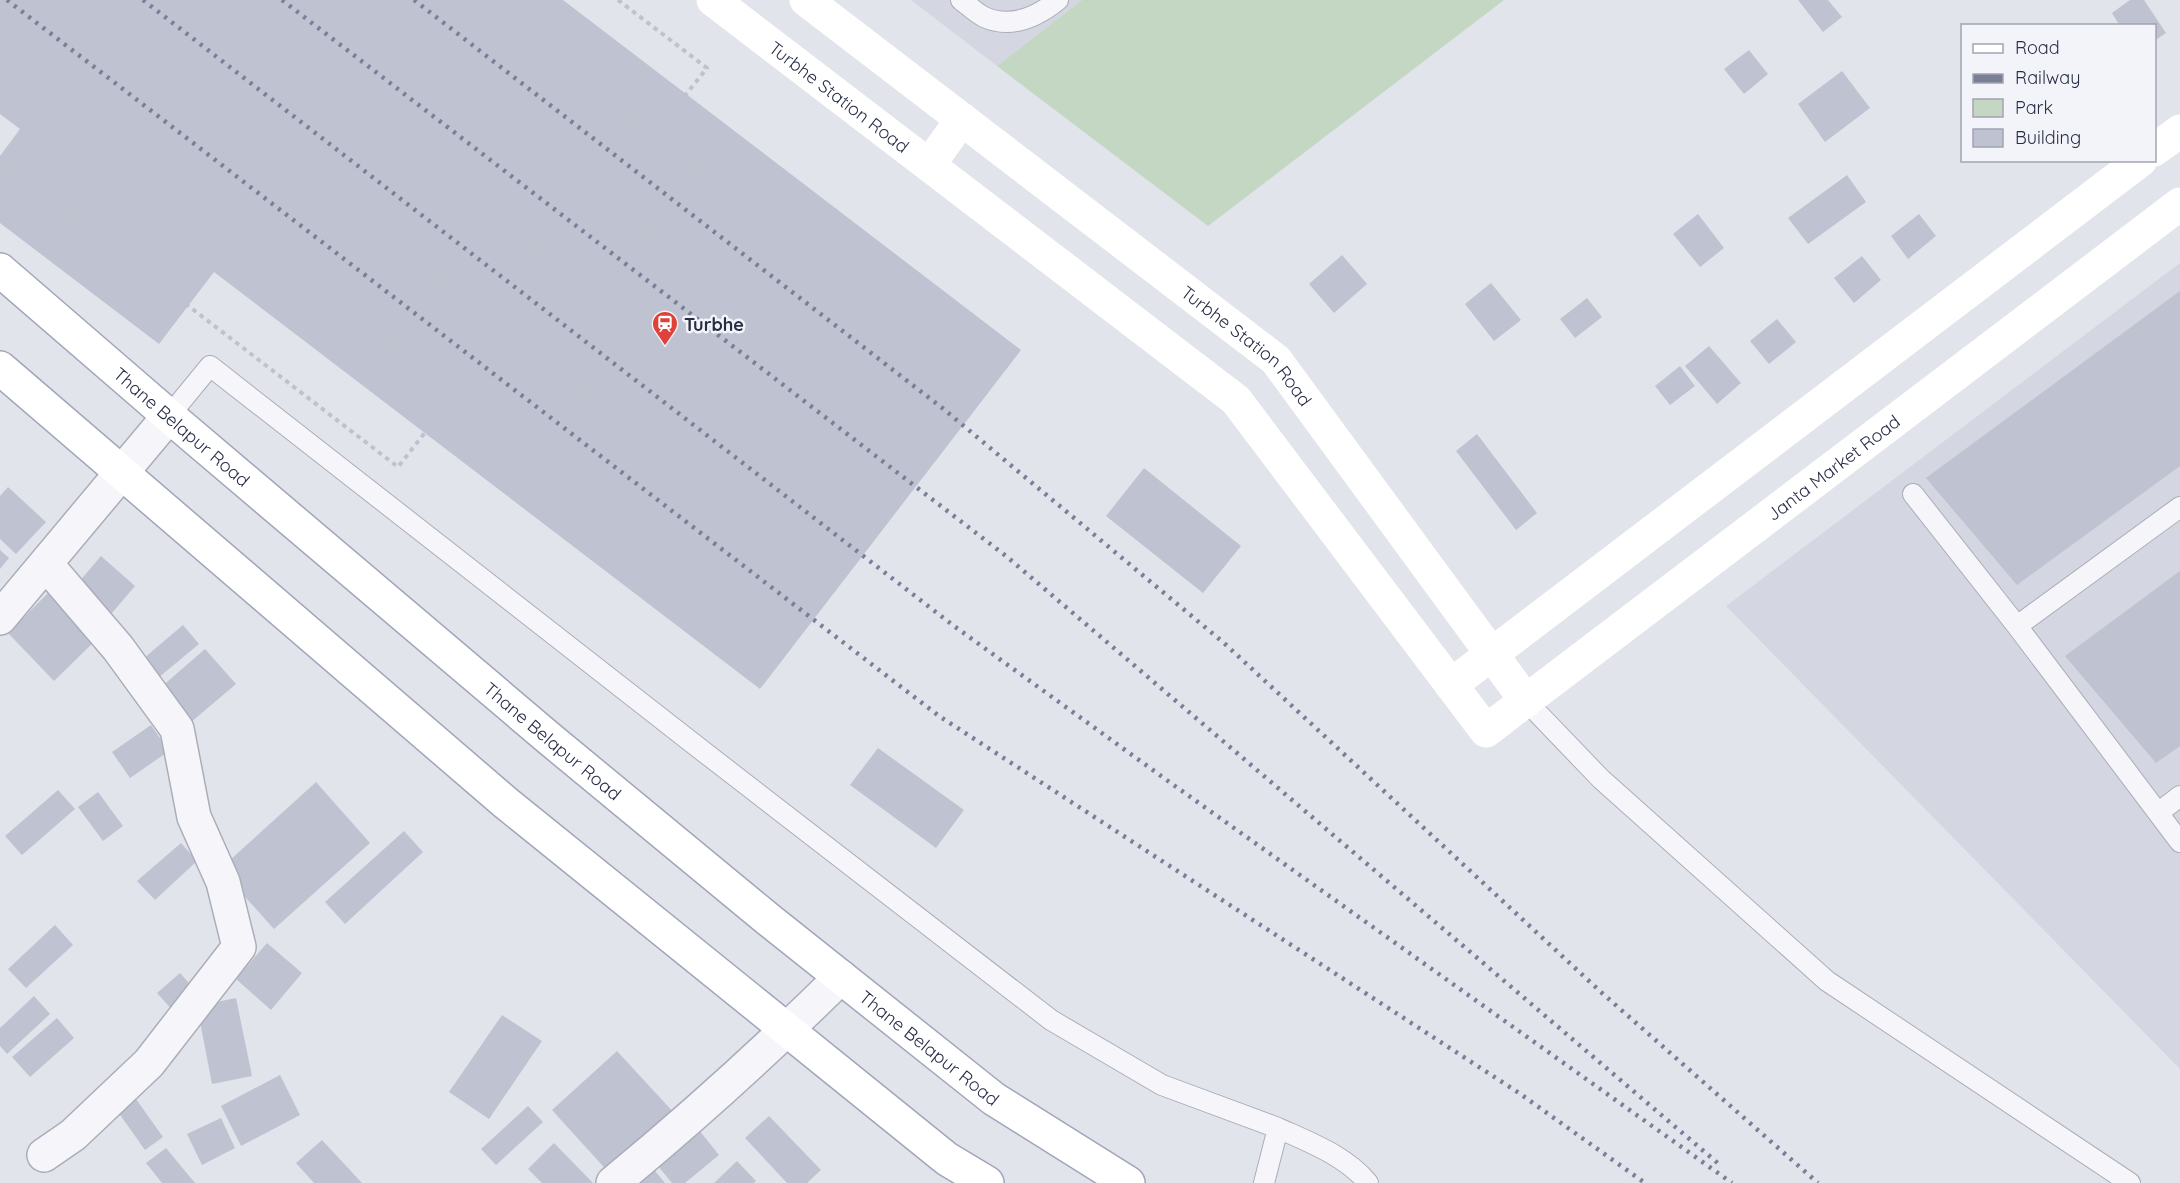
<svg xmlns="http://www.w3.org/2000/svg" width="2180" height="1183" font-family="Quicksand,sans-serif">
<rect width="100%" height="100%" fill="#e2e4ec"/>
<path fill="#d4d6e1" d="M911 0H1082L997 66Z
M2180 263V1069L1726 606Z"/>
<path fill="#c3d7c2" d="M1082 0H1504L1208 226 997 66Z"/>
<path fill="#bfc2d0" d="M0 0H563L1021 350 760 689 214 272 159 344 0 223V156L20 129 0 114Z
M1798 0H1828L1842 17 1823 32Z
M2130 0H2144L2166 33 2154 41V26H2120L2112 13Z
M1749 50 1768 74 1744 94 1724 69Z
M1842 71 1870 108 1825 142 1798 104Z
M1847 175 1866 202 1808 244 1788 218Z
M1698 214 1724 248 1700 267 1673 234Z
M1919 214 1936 236 1908 259 1891 236Z
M1342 255 1367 284 1334 313 1309 284Z
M1862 256 1881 280 1854 303 1834 278Z
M1491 283 1521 320 1494 341 1465 304Z
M2180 291V466L2017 585 1926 478Z
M1587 298 1602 317 1575 338 1560 319Z
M1777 319 1796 342 1769 364 1750 341Z
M1709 346 1741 383 1717 404 1685 366Z
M1680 366 1695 386 1670 405 1655 386Z
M1477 434 1537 513 1516 530 1456 451Z
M1144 468 1241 546 1203 593 1106 516Z
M8 487 46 522 16 554 0 539V496Z
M0 550 9 558 0 569Z
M101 556 135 586 112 613 78 583Z
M2180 571V746L2156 763 2065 656Z
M51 590 98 638 54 681 8 633Z
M183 625 199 644 158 678 143 659Z
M205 649 236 684 190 723 160 688Z
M151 725 169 751 130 778 112 752Z
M878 748 964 810 936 848 850 785Z
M316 782 370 843 274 929 220 869Z
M58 790 75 809 22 855 5 836Z
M98 792 123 826 103 841 78 807Z
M404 831 423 852 345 924 325 902Z
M181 843 197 861 155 900 137 881Z
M55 925 73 945 26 988 8 969Z
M267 943 302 973 271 1010 236 979Z
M180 973 198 993 175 1013 157 993Z
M34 996 50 1014 7 1054 0 1046V1028Z
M236 998 252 1076 212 1084 197 1006Z
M502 1015 542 1041 489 1119 449 1092Z
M57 1018 74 1038 30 1077 12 1057Z
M617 1051 676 1115 611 1175 552 1110Z
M280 1075 300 1115 241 1146 221 1106Z
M136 1099 163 1137 145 1150 118 1112Z
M528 1106 543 1122 496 1165 481 1149Z
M769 1116 821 1170 807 1183H787L745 1138Z
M221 1118 235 1148 202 1165 187 1134Z
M695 1125 719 1155 685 1183H672L653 1160Z
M322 1140 362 1183H314L296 1163Z
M554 1143 593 1183H542L528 1169Z
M166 1148 195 1183H162L146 1163Z
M737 1161 756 1181 754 1183H714Z
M651 1166 665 1183H630Z"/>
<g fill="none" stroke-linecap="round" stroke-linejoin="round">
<defs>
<path id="lane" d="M961 0C968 5 976 13 984 17 1011 29 1037 17 1058 0
M169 416 210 366 704 752 1051 1020 1162 1085 1278 1128 1264 1183
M1913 494 2017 626 2180 842
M2017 626 2180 507
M1526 701 1601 779 1827 981 2130 1183
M2158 813 2180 796
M1278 1128C1309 1142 1346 1156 1368 1183"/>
<path id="street" d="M0 618 169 416
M44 1155 73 1135 149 1063 239 947 223 882 194 817 177 729 118 648 46 564
M613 1183C692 1118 768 1049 841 977"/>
<g id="primary">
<path id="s3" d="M0 270 169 416 551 740 769 920 994 1099 1128 1183"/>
<path d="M0 368 506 803 947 1159 987 1183"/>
</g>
</defs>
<use href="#lane" stroke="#aaadba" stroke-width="22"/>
<use href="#street" stroke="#aaadba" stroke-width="36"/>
<use href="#primary" stroke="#a0a5b9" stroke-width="36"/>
<path stroke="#c0c2cb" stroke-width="4" stroke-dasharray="4.5 4.5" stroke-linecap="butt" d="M618 0 707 68 680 102
M545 52 761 218
M498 114 713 281
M0 161 398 467 427 430
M447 181 662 347
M395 246 610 413
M346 310 561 476"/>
<use href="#lane" stroke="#f6f6fa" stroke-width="20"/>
<use href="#street" stroke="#f6f6fa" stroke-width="33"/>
<g stroke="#fff" stroke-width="33">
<path id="s1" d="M713 0 1236 400 1486 731 2180 204"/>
<path id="s2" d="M806 0 1276 360 1526 701"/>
<path d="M2154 150 2180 131"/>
<path d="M929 165 962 119"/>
<path d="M1451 685 2141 160"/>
</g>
<use href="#primary" stroke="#fff" stroke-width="33"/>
<path stroke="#7a7f98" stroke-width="4.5" stroke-dasharray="3 6" stroke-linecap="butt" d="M7 0 939 716 1519 1093 1645 1183
M143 0 954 626 1168 781 1732 1183
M282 0 1006 556 1720 1165
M414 0 941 407 1224 643 1602 993 1818 1183"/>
</g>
<defs>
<symbol id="station-pin" viewBox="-11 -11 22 30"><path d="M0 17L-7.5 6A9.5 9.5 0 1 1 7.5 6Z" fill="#de423a" stroke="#f2f4f9"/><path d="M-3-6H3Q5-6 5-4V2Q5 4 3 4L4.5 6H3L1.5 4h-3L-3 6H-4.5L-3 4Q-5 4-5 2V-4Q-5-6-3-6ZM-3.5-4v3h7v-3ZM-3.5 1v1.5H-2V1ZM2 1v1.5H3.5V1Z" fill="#fff"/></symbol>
</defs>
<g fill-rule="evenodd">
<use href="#station-pin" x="650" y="309" width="30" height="40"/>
</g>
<g text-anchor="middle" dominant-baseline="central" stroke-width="5" stroke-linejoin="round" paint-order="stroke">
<g font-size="18" fill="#282d47" stroke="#f2f4f9">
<text stroke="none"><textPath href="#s1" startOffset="159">Turbhe Station Road</textPath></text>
<text stroke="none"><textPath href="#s2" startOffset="561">Turbhe Station Road</textPath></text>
<text stroke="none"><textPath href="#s3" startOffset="240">Thane Belapur Road</textPath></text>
<text stroke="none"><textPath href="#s1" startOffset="1509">Janta Market Road</textPath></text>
<text stroke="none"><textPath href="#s3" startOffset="726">Thane Belapur Road</textPath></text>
<text stroke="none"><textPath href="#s3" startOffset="1212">Thane Belapur Road</textPath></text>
</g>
<g font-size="18" font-weight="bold" fill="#282d47" stroke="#f2f4f9" text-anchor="start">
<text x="684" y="324">Turbhe</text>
</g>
</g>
<rect x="1961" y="24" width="195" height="138" fill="#f2f4f9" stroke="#a1a4b2" stroke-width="1.5"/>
<rect x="1973" y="44" width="30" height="9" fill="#ffffff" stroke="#a1a4b2" stroke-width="1.5"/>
<text x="2015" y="54" font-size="18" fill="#282d47">Road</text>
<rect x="1973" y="74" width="30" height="9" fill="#7a7f98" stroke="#a1a4b2" stroke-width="1.5"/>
<text x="2015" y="84" font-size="18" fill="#282d47">Railway</text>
<rect x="1973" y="99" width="30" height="18" fill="#c3d7c2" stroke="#a1a4b2" stroke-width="1.5"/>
<text x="2015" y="114" font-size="18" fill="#282d47">Park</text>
<rect x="1973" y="129" width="30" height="18" fill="#bfc2d0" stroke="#a1a4b2" stroke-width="1.5"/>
<text x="2015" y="144" font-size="18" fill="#282d47">Building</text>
</svg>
